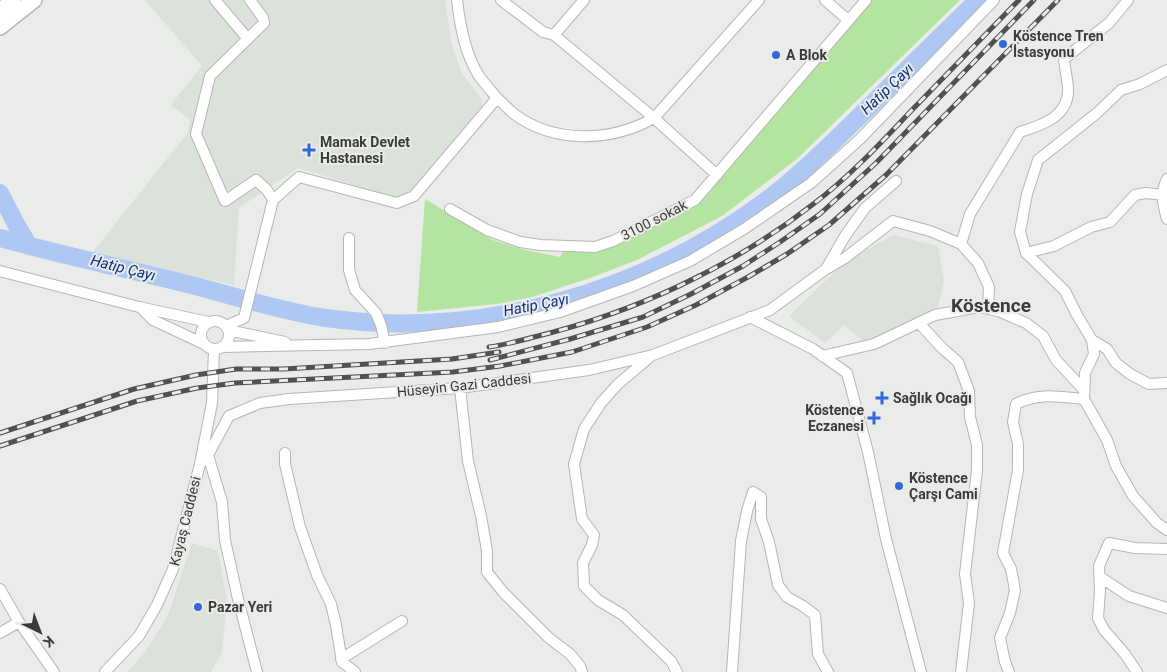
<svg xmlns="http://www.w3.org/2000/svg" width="1167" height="672" font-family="Roboto,sans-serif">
<rect width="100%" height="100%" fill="#eaece9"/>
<path fill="#dbe2d9" d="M145 0H445L451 42 461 72 481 98 482 106 408 194 397 198 298 168 239 208 234 285 92 253 188 132 190 120 171 105 202 66Z
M893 235 938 246 944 281 938 307 865 343 844 325 825 343 789 316 845 262Z
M192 543 218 551 227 600 222 653 211 672H127L145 652 168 615Z"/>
<path fill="#b3e5a0" d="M872 0H960L798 158 722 216 637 260 590 278 532 297 497 304 417 312 425 199 493 240 525 250 560 257 563 252H597L681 212Z"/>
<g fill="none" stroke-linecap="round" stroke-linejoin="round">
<path stroke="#afc7f3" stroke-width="18" d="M0 193 17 226 29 246
M0 238C57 254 114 266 171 280 223 292 273 310 326 318 482 340 646 292 771 197 806 170 837 138 868 108 904 72 941 36 978 0"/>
<defs>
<path id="minor" d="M215 0 248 39
M250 0 263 18 264 23 210 76 196 134 225 201 256 180 267 190 273 200
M501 0 543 32 554 35 654 118 717 175
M825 0 848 20
M554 35 584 0
M1167 70 1140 84 1121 90 1097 113 1038 160 1027 194 1020 232 1026 253 1065 291 1077 315 1092 340 1094 354 1085 373 1084 399 1107 440 1116 466 1133 496 1157 523 1167 530
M497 98C503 103 508 109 514 114 555 144 611 142 654 118L759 0
M1167 179C1160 192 1163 205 1167 219
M450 209 487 230 520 242 541 245 595 247 613 241 695 200 866 0
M349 238V270L355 290 376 313 381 325 385 343
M1026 253 1054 246 1091 227 1110 222 1135 195 1146 193 1163 195
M828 268 845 258 893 221 930 231 961 244
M0 271 139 307 208 322
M140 307 153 320 202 343
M988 309 989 287 978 263 961 244 970 214 1020 132C1043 125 1070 116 1068 87 1067 78 1065 68 1064 59L1109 23 1128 0
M750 317 813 349 847 373 868 452 886 539 921 672
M201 335a14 14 0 1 1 28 0a14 14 0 1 1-28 0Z
M919 323 942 348 958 362 969 391 970 417 977 445V470L965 574 969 603 961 672
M226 326 244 318 273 200 299 177 397 203 414 196 497 98C491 91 485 84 479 76 465 54 460 26 457 0
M228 330 285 342
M1092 340 1107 349 1116 363 1130 374 1149 384 1166 383
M223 347 369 344 498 327 560 312 633 286 690 261 744 229 811 183 860 139 994 0
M822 356 874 344 935 315 979 307 998 311 1026 323 1043 336 1056 360 1084 390
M650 357 618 384 601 403 584 429 574 464 582 519 594 535 592 545 583 563 584 586 598 600 623 615 671 661 677 672
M460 388 468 461 481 516 487 551V572L503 592 549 638 570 654 580 666 582 672
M285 453V464L300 527 317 575 331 604 336 625 342 662 355 672
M208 455 222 502 225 540 238 599 257 672
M200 464 208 455 229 416 260 403 289 399 460 388 589 370 653 355 770 310 826 269 845 236 865 208 896 181
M1100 577 1129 596 1167 608
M0 589 19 622 54 672
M0 633 19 622
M341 659 402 621
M105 672 139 636 157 605 173 569 200 464 212 403 214 350
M732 672 741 541 747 511 753 492 761 497V519L769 542 778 585 787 597 803 606 815 615 818 654 828 672
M1009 672 1005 662 1000 638 1010 613 1015 590 1011 569 1003 553 1018 470V444L1013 422 1016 404C1038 392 1060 397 1084 399
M1137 672 1125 654 1104 630 1098 618 1100 591 1099 566 1109 543 1135 548 1167 549"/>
<path id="highway" d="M0 11 13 0
M0 27 34 0"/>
</defs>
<use href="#minor" stroke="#b5b7b4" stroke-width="12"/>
<use href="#highway" stroke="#b5b7b4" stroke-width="18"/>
<use href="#minor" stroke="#fff" stroke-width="10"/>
<use href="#highway" stroke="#fff" stroke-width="15"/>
<defs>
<path id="rail" d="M489 347C504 345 519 341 534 337 633 313 731 268 812 205 848 178 880 144 911 111 947 74 983 37 1019 0
M490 360 570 339 643 317 691 294 743 266 780 242 820 214 876 163 1034 0
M0 433 134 389 196 375 236 369H284L452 359 499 352
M0 446 137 401 197 388 235 383 453 372 500 366 572 352 647 327 696 305 748 277 787 254 829 225 886 175 1058 0"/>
</defs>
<use href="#rail" stroke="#515150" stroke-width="5"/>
<use href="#rail" stroke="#eaece9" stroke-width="3" stroke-dasharray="9" stroke-linecap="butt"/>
</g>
<g fill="#3368d7" stroke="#eaece9" stroke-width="2">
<circle cx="1003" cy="44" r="5"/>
<circle cx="776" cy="55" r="5"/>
<path d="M306.5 142.5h5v5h5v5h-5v5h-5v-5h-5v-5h5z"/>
<path d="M879.5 390.5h5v5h5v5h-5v5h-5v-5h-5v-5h5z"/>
<path d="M871.5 410.5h5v5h5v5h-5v5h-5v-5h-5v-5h5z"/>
<circle cx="899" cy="486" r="5"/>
<circle cx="198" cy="607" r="5"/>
</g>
<g text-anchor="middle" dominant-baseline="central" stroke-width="4" stroke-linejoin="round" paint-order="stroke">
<g font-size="14" font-weight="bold" fill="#3b3b3a" stroke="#eaece9" text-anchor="start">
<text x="1013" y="36">Köstence Tren<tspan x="1013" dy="16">İstasyonu</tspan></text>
<text x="786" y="55">A Blok</text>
<text x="320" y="142">Mamak Devlet<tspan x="320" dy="16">Hastanesi</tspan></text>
<text x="893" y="398">Sağlık Ocağı</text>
<text x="864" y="410" text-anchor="end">Köstence<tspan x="864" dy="16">Eczanesi</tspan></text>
<text x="909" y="478">Köstence<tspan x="909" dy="16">Çarşı Cami</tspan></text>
<text x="208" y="607">Pazar Yeri</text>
</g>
<g font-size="14" fill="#3b3b3a" stroke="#eaece9">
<text transform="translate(654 220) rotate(-27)">3100 sokak</text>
<text transform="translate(464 385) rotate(-6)">Hüseyin Gazi Caddesi</text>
<text transform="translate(185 521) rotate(-76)">Kayaş Caddesi</text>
</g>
<g font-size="15" font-style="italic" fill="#0a2f80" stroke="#eaece9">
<text transform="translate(887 89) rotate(-44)">Hatip Çayı</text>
<text transform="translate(123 268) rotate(14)">Hatip Çayı</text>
<text transform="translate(536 305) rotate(-11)">Hatip Çayı</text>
</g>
<g font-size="19" font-weight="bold" fill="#3b3b3a" stroke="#eaece9">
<text x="991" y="305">Köstence</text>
</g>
</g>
<g transform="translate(40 632) rotate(138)" stroke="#eaece9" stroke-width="4" paint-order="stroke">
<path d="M0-4L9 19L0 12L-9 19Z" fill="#3b3b3a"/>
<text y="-8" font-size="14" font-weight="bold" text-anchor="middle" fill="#3b3b3a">K</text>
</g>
</svg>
